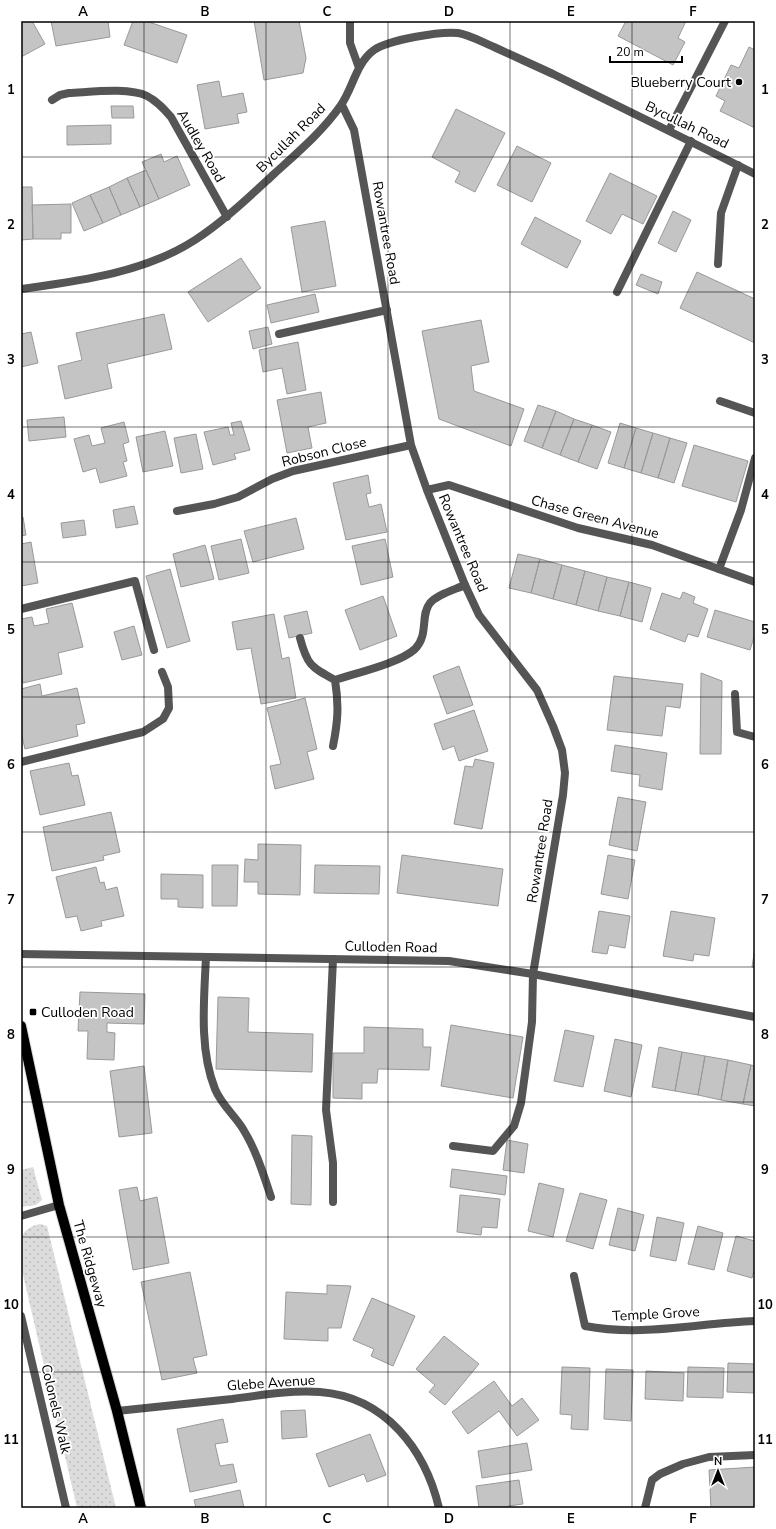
<svg xmlns="http://www.w3.org/2000/svg" width="776" height="1529" font-family="'Nunito Sans',sans-serif">
<defs>
<pattern id="grass-dots" width="8" height="8" patternUnits="userSpaceOnUse"><rect width="8" height="8" fill="#dcdcdc"/><path d="M2 2h.1M6 6h.1" fill="none" stroke="#bbb" stroke-width="1.8" stroke-linecap="round"/></pattern>
</defs>
<rect width="100%" height="100%" fill="#fff"/>
<path fill="url(#grass-dots)" d="M33 1167 42 1200 36 1205 21 1207V1170Z
M40 1224 47 1226 116 1508H77L21 1266C21 1245 16 1229 40 1224Z"/>
<path fill="#c4c4c4" stroke="#999" d="M21 21H32L45 44 21 57Z
M51 21H108L110 37 56 46Z
M133 21H146L187 35 177 63 124 45Z
M254 21H299L306 58 303 73 264 80Z
M626 21H686L678 38 685 42 673 65 618 36Z
M749 47 755 50V128L720 111 725 101 716 96 731 65 739 68Z
M219 81 222 97 243 93 247 112 237 114 239 123 205 129 197 85Z
M111 106H133L134 118H112Z
M456 109 505 133 475 192 455 182 460 172 432 157Z
M111 125V144L67 145V126Z
M517 146 551 163 532 202 497 185Z
M161 154 164 162 177 156 190 185 159 199 142 162Z
M146 170 159 199 140 207 127 178Z
M610 173 657 196 643 224 622 214 611 234 586 221Z
M127 178 140 207 121 215 109 187Z
M21 187H32L33 239 21 240Z
M109 187 121 215 103 223 90 195Z
M90 195 103 223 84 231 72 203Z
M71 204V233H61V239H33L32 205Z
M673 211 691 220 676 252 658 243Z
M535 217 581 241 567 268 521 244Z
M325 221 336 286 302 292 291 227Z
M241 258 261 288 208 322 188 292Z
M697 272 755 299V343L680 308Z
M641 274 662 282 658 294 636 285Z
M315 294 319 312 271 323 267 305Z
M164 314 172 349 107 364 112 388 65 399 58 366 82 360 76 333Z
M481 320 489 362 471 366 474 391 524 409 511 446 439 419 422 331Z
M268 327 272 344 253 349 249 331Z
M31 332 38 363 21 367V334Z
M298 342 306 390 287 394 282 368 263 372 259 350Z
M321 392 326 423 308 427 312 448 287 453 277 400Z
M538 405 556 411 542 448 524 441Z
M556 411 574 419 560 455 542 448Z
M64 417 66 437 29 441 27 420Z
M574 419 592 425 578 462 560 455Z
M241 421 250 450 234 454 236 459 213 465 204 432 228 427 230 435H234L231 423Z
M124 422 129 442 123 444 127 461 123 462 127 476 100 483 96 468 83 472 74 439 89 435 92 446 105 443 101 428Z
M620 423 636 428 624 468 608 463Z
M592 425 611 432 597 469 578 462Z
M636 428 653 433 641 473 624 468Z
M165 431 173 466 143 472 136 437Z
M653 433 670 438 658 478 641 473Z
M196 434 203 469 181 473 174 438Z
M670 438 687 443 674 483 658 478Z
M694 445 748 461 736 502 682 486Z
M368 475 371 493 366 494 369 507 381 504 387 532 346 540 333 483Z
M134 506 138 524 116 528 113 510Z
M21 517H23L26 535 21 536Z
M296 518 304 549 253 562 244 531Z
M84 520 86 535 63 538 61 523Z
M241 539 249 573 219 580 211 546Z
M385 539 393 577 361 585 352 546Z
M31 542 38 583 21 586V544Z
M205 545 214 579 181 587 173 554Z
M518 554 540 559 531 593 509 588Z
M540 559 562 565 553 599 531 593Z
M562 565 585 571 576 605 553 599Z
M170 569 190 641 167 648 146 576Z
M585 571 607 577 598 611 576 605Z
M607 577 629 582 620 616 598 611Z
M629 582 651 588 642 622 620 616Z
M683 592 695 597 693 603 708 609 698 637 688 634 685 642 650 629 662 593 680 599Z
M383 596 397 636 360 650 345 610Z
M72 603 83 647 58 653 62 674 23 683 21 673V619L32 617 34 626 49 623 46 609Z
M715 610 755 622V634L750 650 707 637Z
M307 611 312 633 289 638 284 616Z
M274 614 282 659 289 657 296 698 261 704 251 648 237 650 232 622Z
M134 626 142 655 122 660 114 632Z
M459 666 473 705 447 714 433 676Z
M701 673 722 681 721 754H700Z
M614 676 683 684 680 708 666 706 662 736 607 730Z
M40 684 42 696 77 688 85 723 76 725 78 736 25 749 21 732V689Z
M305 698 317 749 307 752 314 779 275 789 270 766 281 764 267 708Z
M474 710 488 751 459 761 454 746 443 750 434 724Z
M615 745 667 753 662 790 639 786 640 775 611 771Z
M475 759 494 763 482 829 454 824 465 766 473 767Z
M69 763 72 776 78 775 85 805 40 815 30 771Z
M618 797 646 802 637 851 609 845Z
M111 812 120 852 103 856 104 860 52 871 43 827Z
M258 844 301 845 300 895 258 894V882H244L245 859 258 860Z
M402 855 503 869 498 906 397 893Z
M608 855 635 860 628 899 601 894Z
M212 865H238L237 906H212Z
M315 865 380 866 379 894 314 893Z
M96 867 100 883 104 882 106 890 117 887 124 916 101 921 102 926 81 931 77 916 66 918 56 877Z
M161 874 203 875V908L178 907V899H161Z
M599 911 630 916 625 948 609 945 607 954 592 952Z
M671 911 715 918 709 956 694 954 693 961 663 956Z
M755 948V967H752Z
M80 992 145 994 144 1024 107 1023V1032L115 1033 114 1060 87 1059 88 1031H78Z
M218 997 249 998 248 1032 313 1034 312 1072 216 1069Z
M451 1025 523 1037 513 1098 441 1086Z
M364 1027 423 1029V1047H431L429 1070 378 1069 377 1083H362V1099L333 1098V1053H364Z
M565 1030 594 1036 583 1087 554 1081Z
M615 1039 642 1045 631 1097 604 1091Z
M659 1047 682 1052 675 1091 652 1087Z
M682 1052 705 1056 698 1095 675 1091Z
M705 1056 728 1060 721 1100 698 1095Z
M728 1060 751 1065 743 1104 721 1100Z
M751 1065 755 1066V1106L743 1104Z
M144 1066 152 1133 119 1137 110 1071Z
M292 1135 312 1136 311 1205 291 1204Z
M507 1140 528 1144 524 1173 503 1170Z
M452 1169 507 1176 505 1195 450 1187Z
M539 1183 564 1189 553 1237 528 1231Z
M137 1187 140 1201 157 1197 169 1263 133 1270 119 1190Z
M580 1193 607 1200 593 1249 566 1241Z
M460 1195 500 1199 497 1228 482 1227 481 1235 457 1232Z
M618 1208 644 1215 635 1251 609 1245Z
M657 1217 684 1223 676 1261 650 1256Z
M698 1226 723 1233 714 1270 688 1264Z
M736 1236 755 1241V1268L752 1278 727 1271Z
M190 1272 207 1355 193 1358 197 1373 162 1380 141 1282Z
M327 1285 351 1286 341 1328H328V1341L284 1339 286 1292 327 1294Z
M372 1298 415 1316 393 1366 371 1356 374 1349 353 1340Z
M444 1336 479 1364 445 1405 429 1392 435 1385 416 1369Z
M728 1363 755 1364V1393L727 1392Z
M562 1367 590 1368 588 1430 571 1429 572 1415 560 1414Z
M688 1367 724 1368 723 1398 687 1397Z
M606 1369 633 1370 631 1421 604 1419Z
M646 1371 684 1373 683 1401 645 1399Z
M494 1381 512 1406 522 1398 539 1420 517 1436 499 1411 468 1434 452 1412Z
M305 1410 307 1437 282 1439 281 1411Z
M223 1419 228 1442 215 1444 220 1466 233 1464 237 1482 190 1492 177 1429Z
M370 1434 386 1475 367 1482 364 1474 329 1487 316 1454Z
M527 1443 532 1470 482 1478 478 1451Z
M755 1467V1508H711L709 1470Z
M519 1480 523 1504 508 1506 509 1508H479L476 1486Z
M240 1490 244 1508H196L194 1500Z"/>
<g fill="none" stroke-linecap="round" stroke-linejoin="round">
<defs>
<path id="primary" d="M21 1026 59 1205 117 1411 141 1508"/>
</defs>
<use href="#primary" stroke="#dbdbdb" stroke-width="12"/>
<path stroke="#555" stroke-width="8" d="M669 130 725 21
M718 264 721 213 738 165
M617 292 691 141
M279 334 387 310
M720 401 755 413
M719 569 741 510 755 458
M21 609 135 581 154 650
M300 638C307 665 311 667 335 680 339 705 338 721 333 746
M335 680C356 673 400 663 415 649 429 635 420 615 430 603 438 594 454 590 465 585
M735 694 737 732 755 737
M21 762 143 732 163 719 169 708 168 687 162 672
M206 957C204 1000 199 1049 215 1089 221 1104 235 1116 243 1129 256 1150 263 1173 271 1197
M333 959 326 1110 333 1163V1202
M453 1146 493 1151 514 1126 521 1103 532 1022 533 974
M645 1508 652 1480 660 1474 683 1464 709 1457 755 1455"/>
<path stroke="#555" stroke-width="8" d="M350 21V43L359 68
M52 100 60 95 69 93C91 92 129 87 147 96 157 101 164 109 171 117L227 217
M342 105 354 130 411 445 427 490 465 585 479 615 537 690 553 726 562 750 565 773 563 795 533 974
M21 289C79 281 144 273 195 240 224 221 249 197 274 174 297 153 323 131 341 105 353 88 356 63 374 50 388 40 440 31 458 33 470 35 482 42 494 47 514 56 533 65 553 74 620 107 688 140 755 174
M427 490 449 485 578 528 652 545 755 582
M177 511 214 504 238 497 272 479 293 471 411 445
M21 954 449 961 533 974 755 1017
M21 1216 59 1205
M574 1276 585 1326C641 1337 698 1323 755 1321
M21 1316 66 1508
M117 1411C156 1407 194 1403 232 1399 261 1395 291 1390 320 1392 385 1397 425 1449 439 1508"/>
<use href="#primary" stroke="#000" stroke-width="10"/>
</g>
<path fill="none" stroke="#000" stroke-width="1" stroke-opacity="0.55" d="M144 21V1508M266 21V1508M388 21V1508M510 21V1508M632 21V1508M21 157H755M21 292H755M21 427H755M21 562H755M21 697H755M21 832H755M21 967H755M21 1102H755M21 1237H755M21 1372H755"/>
<g fill="#000" stroke="#fff" stroke-width="1.5">
<circle cx="739" cy="82" r="4"/>
<rect x="29" y="1008" width="8" height="8" rx="2"/>
</g>
<g text-anchor="middle" dominant-baseline="central" stroke-width="3.5" stroke-linejoin="round" paint-order="stroke">
<g font-size="14" fill="#000" stroke="#fff" text-anchor="end">
<text x="731" y="82">Blueberry Court</text>
<text x="41" y="1012" text-anchor="start">Culloden Road</text>
</g>
<g font-size="14" fill="#000" stroke="#fff">
<text transform="translate(687 125) rotate(26)">Bycullah Road</text>
<text transform="translate(291 138) rotate(-45)">Bycullah Road</text>
<text transform="translate(201 146) rotate(60)">Audley Road</text>
<text transform="translate(386 233) rotate(80)">Rowantree Road</text>
<text transform="translate(324 452) rotate(-14)">Robson Close</text>
<text transform="translate(595 517) rotate(15)">Chase Green Avenue</text>
<text transform="translate(463 543) rotate(67)">Rowantree Road</text>
<text transform="translate(540 851) rotate(-81)">Rowantree Road</text>
<text transform="translate(391 947) rotate(1)">Culloden Road</text>
<text transform="translate(90 1264) rotate(74)">The Ridgeway</text>
<text transform="translate(656 1314) rotate(-3)">Temple Grove</text>
<text transform="translate(271 1383) rotate(-4)">Glebe Avenue</text>
<text transform="translate(56 1409) rotate(77)">Colonels Walk</text>
</g>
</g>
<rect width="776" height="1529" fill="none" stroke="#ffffff" stroke-width="44"/>
<g transform="translate(718 1471)" stroke="#ffffff" stroke-width="3" paint-order="stroke">
<path d="M0-3L7 15L0 10L-7 15Z" fill="#000000"/>
<text y="-6" font-size="11" font-weight="bold" text-anchor="middle" fill="#000000">N</text>
</g>
<path d="M610 56v6h72v-6" fill="none" stroke="#000000" stroke-width="2"/>
<text x="616" y="56" font-size="12" fill="#000000" stroke="#ffffff" stroke-width="3" paint-order="stroke">20 m</text>
<rect x="22" y="22" width="732" height="1485" fill="none" stroke="#000" stroke-width="1.5"/>
<g font-size="13" text-anchor="middle" font-weight="bold" fill="#000">
<text x="83" y="16">A</text>
<text x="205" y="16">B</text>
<text x="327" y="16">C</text>
<text x="449" y="16">D</text>
<text x="571" y="16">E</text>
<text x="693" y="16">F</text>
<text x="11" y="94">1</text>
<text x="765" y="94">1</text>
<text x="11" y="229">2</text>
<text x="765" y="229">2</text>
<text x="11" y="364">3</text>
<text x="765" y="364">3</text>
<text x="11" y="499">4</text>
<text x="765" y="499">4</text>
<text x="11" y="634">5</text>
<text x="765" y="634">5</text>
<text x="11" y="769">6</text>
<text x="765" y="769">6</text>
<text x="11" y="904">7</text>
<text x="765" y="904">7</text>
<text x="11" y="1039">8</text>
<text x="765" y="1039">8</text>
<text x="11" y="1174">9</text>
<text x="765" y="1174">9</text>
<text x="11" y="1309">10</text>
<text x="765" y="1309">10</text>
<text x="11" y="1444">11</text>
<text x="765" y="1444">11</text>
<text x="83" y="1523">A</text>
<text x="205" y="1523">B</text>
<text x="327" y="1523">C</text>
<text x="449" y="1523">D</text>
<text x="571" y="1523">E</text>
<text x="693" y="1523">F</text>
</g>
</svg>
